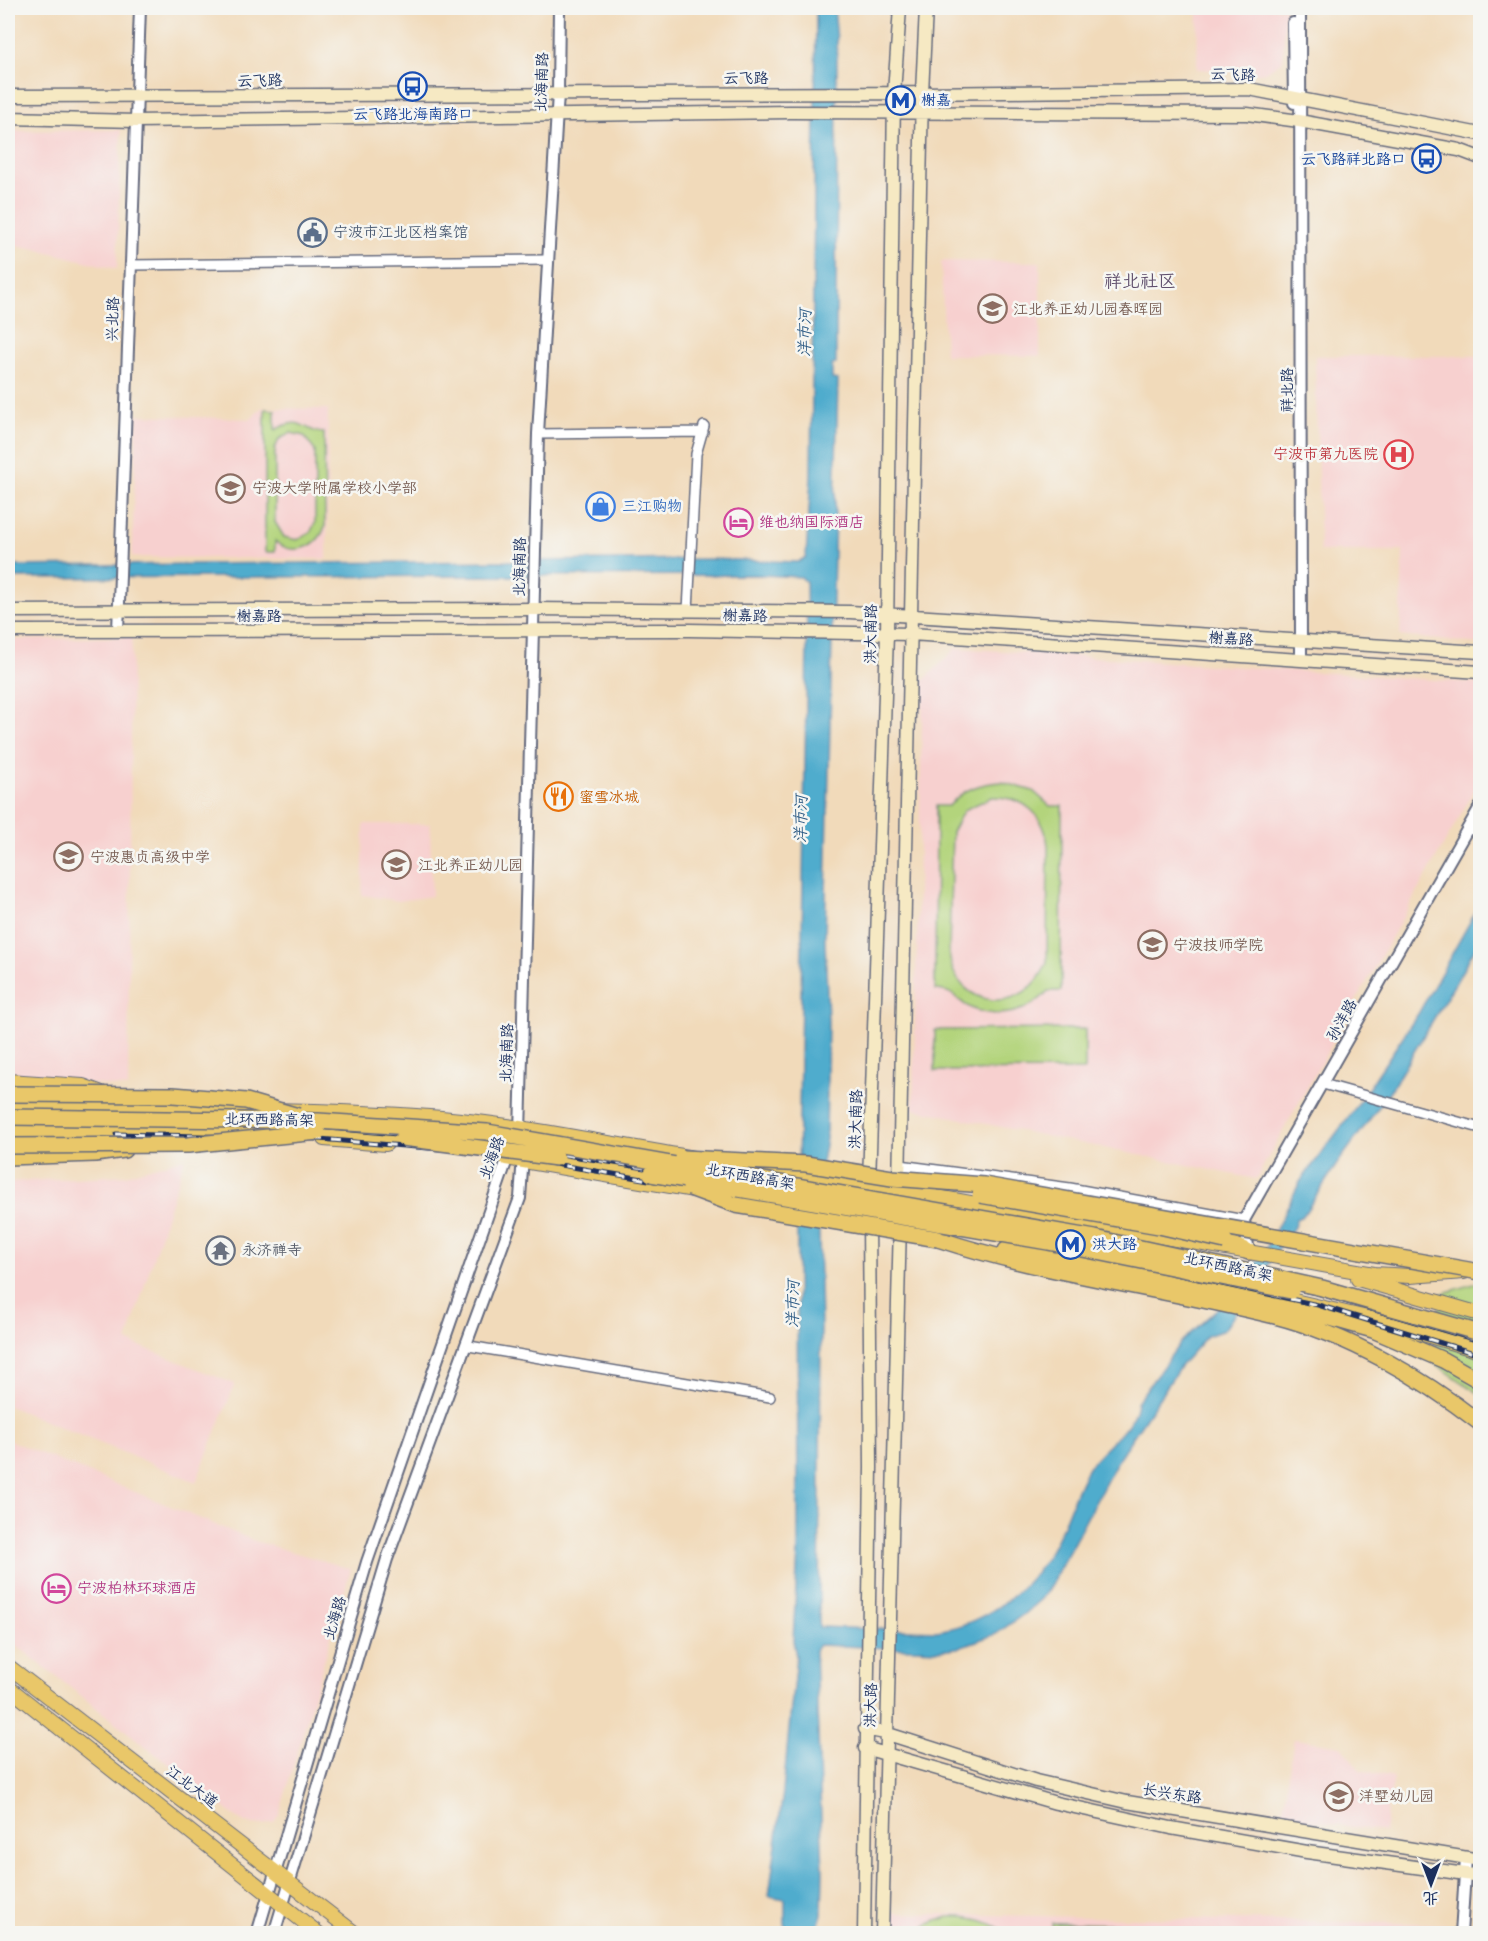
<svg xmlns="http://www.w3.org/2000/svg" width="1488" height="1941" font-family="Pangolin,'LXGW WenKai TC',sans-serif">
<rect width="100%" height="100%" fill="#f6f6f2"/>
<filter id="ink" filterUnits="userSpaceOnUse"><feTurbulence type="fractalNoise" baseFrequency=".0167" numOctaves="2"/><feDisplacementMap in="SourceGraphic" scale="12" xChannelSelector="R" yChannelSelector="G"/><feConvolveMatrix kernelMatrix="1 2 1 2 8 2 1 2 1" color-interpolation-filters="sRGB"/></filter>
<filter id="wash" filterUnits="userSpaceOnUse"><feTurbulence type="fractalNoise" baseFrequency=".008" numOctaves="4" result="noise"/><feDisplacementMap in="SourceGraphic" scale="24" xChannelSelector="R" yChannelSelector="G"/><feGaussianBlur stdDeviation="1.35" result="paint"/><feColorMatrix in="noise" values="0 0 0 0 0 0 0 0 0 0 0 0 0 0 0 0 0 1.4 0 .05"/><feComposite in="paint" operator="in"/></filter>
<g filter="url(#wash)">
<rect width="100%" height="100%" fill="#f1daba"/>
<path fill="#f7d0cf" d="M1198 8H1285L1283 61 1264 73 1197 69Z
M121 130 117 269 32 248 8 245V131Z
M941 261 1040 262V356L945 355Z
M1315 356H1480V644L1400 636 1403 551H1320Z
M261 408 328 409 327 559 132 557 137 415 251 419Z
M132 637 128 1088 8 1074V640Z
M956 648 1480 683V780L1256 1179 913 1109 923 681Z
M364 824H430L432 896 399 901 362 895Z
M185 1158 127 1341 235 1384 196 1482 8 1406V1182L126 1175Z
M8 1440 255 1541 351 1569 279 1815 274 1822 263 1825 244 1823 8 1639Z
M1294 1739 1341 1746 1360 1770 1394 1777 1384 1832 1282 1816Z
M889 1913 1446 1924V1934H890Z"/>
<path fill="#b3d47c" stroke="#67826d" stroke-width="1.5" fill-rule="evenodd" d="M265 409 275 410V430C303 413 304 433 324 433L325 526C319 548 292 557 275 541V552H265ZM291 433 304 436 315 451V523L310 533 297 540 284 537 275 522V449L279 439Z
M1002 782 1033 791 1050 806H1062L1061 991H1048C1029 1013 998 1020 971 1008 954 1000 957 991 935 990L936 806H949C963 789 980 783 1002 782ZM992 797C1024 796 1045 815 1048 846L1047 962C1028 1016 955 1012 949 953L952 832 964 810Z
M1085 1029V1070L935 1071V1030Z
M1480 1282V1394L1434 1363 1441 1294Z
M948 1917C970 1916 989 1920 1006 1933 991 1934 977 1929 962 1929 947 1928 933 1934 918 1933L929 1924Z
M1052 1923 1121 1924 1120 1933H1052Z"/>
<path fill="#4faccd" stroke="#356e96" stroke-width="1.5" d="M816 8H834L837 40 836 364 832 365V379L838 380 825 940 828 1021 826 1139 822 1162 819 1232 821 1329 819 1627 937 1631C989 1623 1033 1587 1056 1540 1068 1517 1075 1490 1088 1468 1102 1446 1135 1430 1137 1402L1181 1342 1230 1297 1267 1247 1300 1182 1356 1107 1418 1014 1480 904V939L1456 982 1389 1093 1337 1164 1303 1216 1296 1219 1294 1227 1224 1330 1207 1336 1182 1364 1120 1456 1051 1585 1041 1599 1024 1614 996 1634 957 1648 937 1650 819 1645 815 1650 823 1873 822 1914 816 1933H791L792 1929 785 1928V1899L769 1896 783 1792 796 1656 793 1641 798 1552 797 1233 807 643 806 582 801 577 762 575 8 578V566L713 559 798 562 806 557 811 477Z"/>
</g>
<g filter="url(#ink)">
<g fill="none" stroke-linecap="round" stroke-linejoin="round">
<defs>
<path id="minor" d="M130 265 546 260
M538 434 703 432
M688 611 696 454 704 426
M1469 828 1480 834
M1323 1084 1480 1128
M900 1165 1070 1188 1244 1220
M469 1346 770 1397"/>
<path id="tertiary" d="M1300 8 1301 658
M1293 23 1294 103
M118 631 140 8
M520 1134 538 434 558 93 559 8
M1249 1252 1244 1220 1480 807
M257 1934 367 1562 510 1151
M274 1934 387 1559 520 1198 523 1156
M1461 1934 1466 1858"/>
<path id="secondary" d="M8 96 922 93 1249 89 1480 134
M8 118 136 121 790 112 1247 114 1299 121 1459 150 1480 158
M8 611 534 609 850 612 1480 652
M8 631 689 630 911 634 1480 672
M869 1182 887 634 894 93 900 8
M899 1185 922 93 926 8
M865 1729 885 1733 1036 1781 1127 1802 1480 1860
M865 1748 1056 1803 1171 1828 1307 1852 1480 1876
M864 1934 871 1467 869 1220
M882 1934 900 1223"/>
<path id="primary" d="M8 1081 83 1086 102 1093
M8 1109C143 1109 280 1107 416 1116 509 1122 602 1143 694 1158
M8 1138 95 1136
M324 1139 386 1144
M506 1158 700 1191
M739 1166 948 1199 1374 1274 1410 1276 1464 1272
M793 1207 881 1221
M1358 1279 1480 1314
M1230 1286 1376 1320 1480 1351
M8 1666 356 1934
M8 1687 319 1934"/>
<path id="trunk" d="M8 1130C139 1129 272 1124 403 1138
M8 1157 95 1154 124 1150
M557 1158 651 1174
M938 1239C1048 1275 1163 1288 1275 1316 1349 1335 1421 1377 1480 1423
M1225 1241 1249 1252
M1006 1250 1068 1260 1295 1308 1373 1330 1443 1360 1480 1381"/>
</defs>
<use href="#minor" stroke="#666b7e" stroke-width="12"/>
<use href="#tertiary" stroke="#666b7e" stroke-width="14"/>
<use href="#secondary" stroke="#666b7e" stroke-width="15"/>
<use href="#primary" stroke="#666b7e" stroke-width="16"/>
<use href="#trunk" stroke="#666b7e" stroke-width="18"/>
<use href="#minor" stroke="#fff" stroke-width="9"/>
<use href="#tertiary" stroke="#fff" stroke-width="10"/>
<use href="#secondary" stroke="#f6e9c3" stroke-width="12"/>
<use href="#primary" stroke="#e9c769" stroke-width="14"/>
<use href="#trunk" stroke="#e9c769" stroke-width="15"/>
<defs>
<path id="rail" d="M116 1123 318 1127 487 1142 1073 1239 1321 1294 1480 1341
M116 1134 319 1139 489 1153 1069 1251 1318 1305 1480 1355"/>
</defs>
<use href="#rail" stroke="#1b2f5e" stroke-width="5"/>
<use href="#rail" stroke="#f6f6f2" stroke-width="3" stroke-dasharray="9" stroke-linecap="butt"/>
<defs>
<path id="trunk-bridge" d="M8 1094 173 1095 246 1101 298 1116
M8 1117 318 1121 487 1132 1095 1238 1322 1288 1480 1333
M403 1138 557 1158
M8 1146 188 1145 318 1132
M683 1158 806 1164 892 1178 984 1185 1480 1272
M651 1174 1048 1242 1291 1291
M690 1188 736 1205 938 1239
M980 1195 1159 1226 1225 1241"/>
</defs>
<use href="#trunk-bridge" stroke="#666b7e" stroke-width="18" stroke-linecap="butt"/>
<use href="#trunk-bridge" stroke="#e9c769" stroke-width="15"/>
</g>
</g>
<defs>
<symbol id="bus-ring" viewBox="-11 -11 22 22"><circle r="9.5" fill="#f6f6f2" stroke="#1a4fb4" stroke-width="1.5"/><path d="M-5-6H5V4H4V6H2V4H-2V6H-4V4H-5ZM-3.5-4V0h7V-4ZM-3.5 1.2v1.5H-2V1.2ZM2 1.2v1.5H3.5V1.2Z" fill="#1a4fb4"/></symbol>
<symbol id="metro-ring" viewBox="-11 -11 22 22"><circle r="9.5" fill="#f6f6f2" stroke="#1a4fb4" stroke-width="1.5"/><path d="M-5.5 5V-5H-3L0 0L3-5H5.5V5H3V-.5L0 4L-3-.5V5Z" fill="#1a4fb4"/></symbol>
<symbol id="civic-ring" viewBox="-11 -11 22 22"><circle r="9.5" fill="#f6f6f2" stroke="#5c6f8a" stroke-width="1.5"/><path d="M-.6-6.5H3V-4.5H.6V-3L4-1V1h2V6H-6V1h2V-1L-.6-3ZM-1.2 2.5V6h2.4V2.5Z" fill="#5c6f8a"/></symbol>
<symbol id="school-ring" viewBox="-11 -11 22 22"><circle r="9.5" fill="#f6f6f2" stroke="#8d6e63" stroke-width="1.5"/><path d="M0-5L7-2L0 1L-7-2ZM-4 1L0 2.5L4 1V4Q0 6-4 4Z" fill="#8d6e63"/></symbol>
<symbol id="hospital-ring" viewBox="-11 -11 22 22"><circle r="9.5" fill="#f6f6f2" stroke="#e0444e" stroke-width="1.5"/><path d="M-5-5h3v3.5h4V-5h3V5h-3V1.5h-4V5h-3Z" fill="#e0444e"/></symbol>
<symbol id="shop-ring" viewBox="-11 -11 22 22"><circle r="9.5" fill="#f6f6f2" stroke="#3f7fe0" stroke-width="1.5"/><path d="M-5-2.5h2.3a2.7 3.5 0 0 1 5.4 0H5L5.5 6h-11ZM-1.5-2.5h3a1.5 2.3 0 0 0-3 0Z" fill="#3f7fe0"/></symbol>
<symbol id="hotel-ring" viewBox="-11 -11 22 22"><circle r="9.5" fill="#f6f6f2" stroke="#d1479c" stroke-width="1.5"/><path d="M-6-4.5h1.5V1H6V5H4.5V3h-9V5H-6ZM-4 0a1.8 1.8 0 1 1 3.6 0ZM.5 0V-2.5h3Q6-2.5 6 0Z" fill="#d1479c"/></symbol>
<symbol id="restaurant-ring" viewBox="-11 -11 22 22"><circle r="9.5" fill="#f6f6f2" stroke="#e8710a" stroke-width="1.5"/><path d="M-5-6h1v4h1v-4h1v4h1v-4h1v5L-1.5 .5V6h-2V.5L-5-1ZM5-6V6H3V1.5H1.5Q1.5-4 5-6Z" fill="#e8710a"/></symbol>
<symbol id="university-ring" viewBox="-11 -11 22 22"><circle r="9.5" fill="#f6f6f2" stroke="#8d6e63" stroke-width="1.5"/><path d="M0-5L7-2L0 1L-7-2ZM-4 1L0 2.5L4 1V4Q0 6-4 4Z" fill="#8d6e63"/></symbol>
<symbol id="temple-ring" viewBox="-11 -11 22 22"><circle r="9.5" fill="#f6f6f2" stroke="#6b7280" stroke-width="1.5"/><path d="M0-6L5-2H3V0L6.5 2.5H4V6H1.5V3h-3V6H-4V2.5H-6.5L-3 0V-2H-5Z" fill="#6b7280"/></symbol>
</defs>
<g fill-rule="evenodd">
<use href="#bus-ring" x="396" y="70" width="33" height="33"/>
<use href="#metro-ring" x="884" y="84" width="33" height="33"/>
<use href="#bus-ring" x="1410" y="142" width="33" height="33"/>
<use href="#civic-ring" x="296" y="216" width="33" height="33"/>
<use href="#school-ring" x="976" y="292" width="33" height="33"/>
<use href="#hospital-ring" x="1382" y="438" width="33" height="33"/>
<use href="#school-ring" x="214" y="472" width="33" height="33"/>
<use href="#shop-ring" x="584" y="490" width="33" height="33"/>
<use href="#hotel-ring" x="722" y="506" width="33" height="33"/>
<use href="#restaurant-ring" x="542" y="780" width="33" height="33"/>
<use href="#school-ring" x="52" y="840" width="33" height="33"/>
<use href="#school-ring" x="380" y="848" width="33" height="33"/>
<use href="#university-ring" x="1136" y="928" width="33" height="33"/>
<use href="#metro-ring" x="1054" y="1228" width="33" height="33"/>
<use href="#temple-ring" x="204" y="1234" width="33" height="33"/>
<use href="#hotel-ring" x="40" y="1572" width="33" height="33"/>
<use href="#school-ring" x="1322" y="1780" width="33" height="33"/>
</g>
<g text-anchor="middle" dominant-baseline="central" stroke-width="5" stroke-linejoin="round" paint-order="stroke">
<g font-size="15" fill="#1b2f5e" stroke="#f6f6f2">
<text transform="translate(1233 75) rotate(2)">云飞路</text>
<text x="746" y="78">云飞路</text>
<text transform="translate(260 81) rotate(-1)">云飞路</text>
<text transform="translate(542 82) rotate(-88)">北海南路</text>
<text transform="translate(113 319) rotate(-88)">兴北路</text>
<text transform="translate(1287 390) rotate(-90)">祥北路</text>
<text transform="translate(520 567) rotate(-89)">北海南路</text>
<text x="259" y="616">榭嘉路</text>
<text transform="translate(745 616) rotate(1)">榭嘉路</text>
<text transform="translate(871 634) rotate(-89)">洪大南路</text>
<text transform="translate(1231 639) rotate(4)">榭嘉路</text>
<text transform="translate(1342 1020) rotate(-60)">孙洋路</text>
<text transform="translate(507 1053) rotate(-88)">北海南路</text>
<text transform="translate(856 1119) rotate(-88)">洪大南路</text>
<text transform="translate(269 1120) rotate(1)">北环西路高架</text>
<text transform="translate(492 1158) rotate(-69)">北海路</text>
<text transform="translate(750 1177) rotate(10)">北环西路高架</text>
<text transform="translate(1228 1267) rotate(12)">北环西路高架</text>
<text transform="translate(335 1618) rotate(-73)">北海路</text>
<text transform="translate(871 1705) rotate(-88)">洪大路</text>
<text transform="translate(192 1787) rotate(37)">江北大道</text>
<text transform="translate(1172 1794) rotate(9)">长兴东路</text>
</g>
<g font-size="15" fill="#164399" stroke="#f6f6f2" text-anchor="start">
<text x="921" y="100">榭嘉</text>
<text x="413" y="114" text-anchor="middle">云飞路北海南路口</text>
<text x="1406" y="159" text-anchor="end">云飞路祥北路口</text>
<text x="1092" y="1244">洪大路</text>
</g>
<g font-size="15" fill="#4e5e75" stroke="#f6f6f2" text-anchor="start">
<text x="333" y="232">宁波市江北区档案馆</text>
</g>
<g font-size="15" fill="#785e54" stroke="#f6f6f2" text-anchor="start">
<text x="1013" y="309">江北养正幼儿园春晖园</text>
<text x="252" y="488">宁波大学附属学校小学部</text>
<text x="90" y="857">宁波惠贞高级中学</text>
<text x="418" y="865">江北养正幼儿园</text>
<text x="1173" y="945">宁波技师学院</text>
<text x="1359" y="1796">洋墅幼儿园</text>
</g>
<g font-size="15" fill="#be3a42" stroke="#f6f6f2" text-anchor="end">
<text x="1378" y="454">宁波市第九医院</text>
</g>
<g font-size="15" fill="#366cbe" stroke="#f6f6f2" text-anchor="start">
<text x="622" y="506">三江购物</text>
</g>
<g font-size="15" fill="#b23c85" stroke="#f6f6f2" text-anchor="start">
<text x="759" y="522">维也纳国际酒店</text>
<text x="77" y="1588">宁波柏林环球酒店</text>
</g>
<g font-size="15" fill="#c56008" stroke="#f6f6f2" text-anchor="start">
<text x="579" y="797">蜜雪冰城</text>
</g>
<g font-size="15" fill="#5b616d" stroke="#f6f6f2" text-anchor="start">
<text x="242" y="1250">永济禅寺</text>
</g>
<g font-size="16" font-style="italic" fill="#2d5b85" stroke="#f6f6f2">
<text transform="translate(805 333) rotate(-89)">洋市河</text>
<text transform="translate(801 819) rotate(-89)">洋市河</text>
<text transform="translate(793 1304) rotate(-89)">洋市河</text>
</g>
<g font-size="18" fill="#61506d" stroke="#f6f6f2">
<text x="1140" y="281">祥北社区</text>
</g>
</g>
<rect width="1488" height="1941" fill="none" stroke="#f6f6f2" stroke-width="30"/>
<g transform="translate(1431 1884) rotate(180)" stroke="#f6f6f2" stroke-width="4.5" paint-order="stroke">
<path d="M0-4.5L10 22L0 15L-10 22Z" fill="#1b2f5e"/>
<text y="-9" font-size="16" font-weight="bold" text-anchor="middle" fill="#1b2f5e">北</text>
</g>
</svg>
